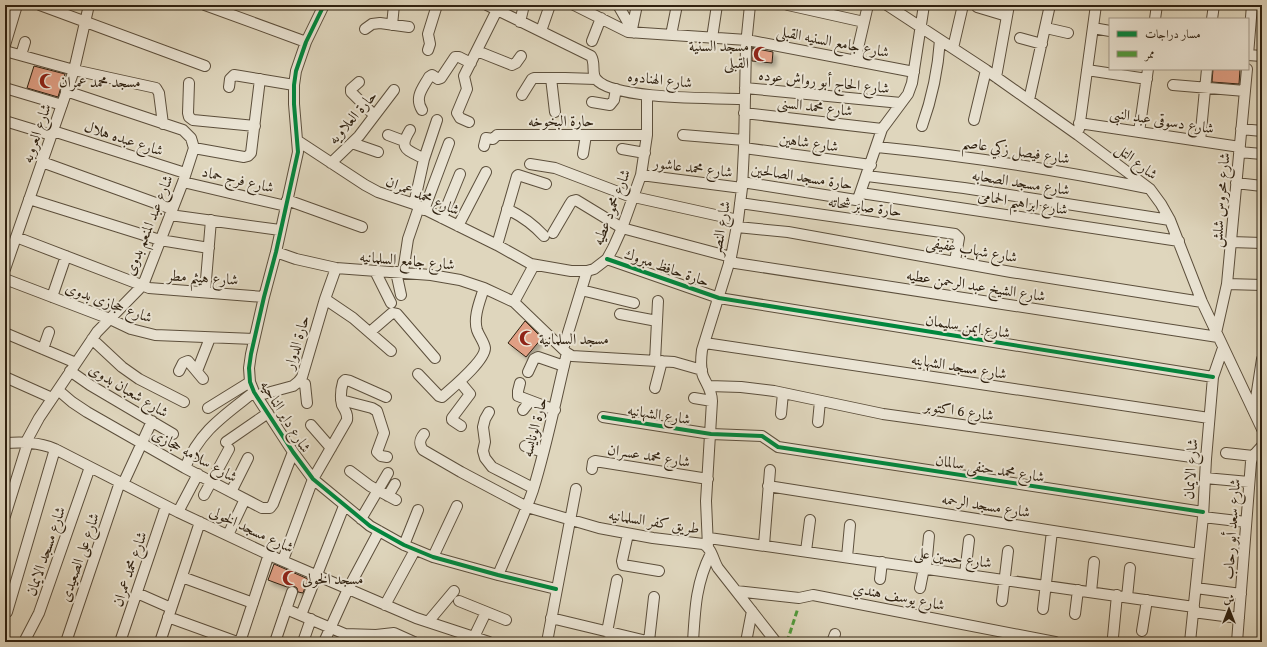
<svg xmlns="http://www.w3.org/2000/svg" width="1267" height="647" font-family="'Gentium Book Plus',Amiri,serif">
<defs>
<filter id="shadow"><feDropShadow dx="3.5" dy="3.5" stdDeviation="2" flood-color="#0004"/></filter>
</defs>
<rect width="100%" height="100%" fill="#dfd6bd"/>
<filter id="stains"><feTurbulence type="fractalNoise" baseFrequency=".005" numOctaves="4"/><feColorMatrix values="0 0 0 0 .2 0 0 0 0 .09 0 0 0 0 .02 0 0 0 .5 -.17"/></filter>
<radialGradient id="worn" r=".72"><stop offset=".6" stop-color="#630" stop-opacity="0"/><stop offset="1" stop-color="#630" stop-opacity=".3"/></radialGradient>
<path fill="#e09f84" stroke="#302211" filter="url(#shadow)" d="M752 48 773 52 772 63 752 61Z
M34 66 65 74 58 97 27 88Z
M1213 69H1240L1239 84 1212 82Z
M525 321 542 338 526 357 508 343Z
M274 564 308 579 303 593 298 592 297 588 294 586H290L287 587 268 580Z"/>
<g fill="none" stroke-linecap="round" stroke-linejoin="round">
<defs>
<path id="minor" d="M40 5 205 66
M205 5 306 42
M324 5 306 42 296 71 294 85V104L298 152 276 252 264 297 251 354 249 368 250 382 254 392 293 452 313 479 370 526 404 545 433 557 498 575 556 589
M487 5 591 56C596 64 591 72 596 79 612 100 717 98 744 99
M574 5 628 32 747 40 914 72
M618 5 634 33
M788 5 864 22
M887 5 986 70 1078 135 1150 189 1161 204 1170 220 1202 302 1262 429
M977 7 1007 16
M1155 19 1157 5
M1212 19 1214 5
M520 22 524 5
M392 25 394 5
M1046 28 1068 33
M1093 28 1110 31
M365 29 372 24 380 23 409 27
M632 29 637 5
M541 31 550 5
M671 35 677 5
M712 38 717 5
M1020 38 1042 44
M592 41 601 18
M5 45 17 5
M953 48 963 5
M428 50 430 44 428 34 437 5
M5 51 74 70 156 88 159 93 163 124
M477 51 512 65 516 63 521 56
M21 55 25 42
M1248 55 1252 5
M1248 55 1262 56
M855 61 868 5
M1087 70 1147 79
M996 77 1009 5
M551 78 555 112
M359 82 351 89V92L374 115
M189 83 188 113 189 117 193 120 255 126
M1173 85 1245 91
M229 87 230 79 234 75 294 85
M5 88 62 105
M745 88 901 103
M522 95 532 79 534 78H565L596 79
M1029 100 1050 5
M592 102 610 105 614 100 616 89
M422 110C414 97 423 88 429 77L432 75 438 79 441 78 455 57H459L471 63
M744 113 882 129
M974 120 986 70
M5 121 51 135
M469 122 460 118 457 113 467 89 464 76 497 10 498 5
M1079 123 1240 147
M922 126C932 98 938 70 940 40
M1079 129 1096 5
M1241 129 1262 131
M410 130C398 150 407 149 424 159
M53 131 185 173
M1139 132 1148 69
M388 135 404 141
M683 135 744 140
M298 141 365 185 378 192 414 204 497 245 531 264 571 271H587L594 269 607 259 613 248 622 228 641 175 647 135V95
M1200 141 1207 69
M352 143 378 152
M484 146 486 138 493 139 497 135H647
M877 147C968 156 1058 170 1147 188
M194 148 244 157 248 156 251 153 260 79
M744 148 871 165
M622 149 645 153
M1239 152 1262 154
M583 154 586 135
M42 162 172 209
M331 163 359 136 394 90
M530 164 555 168 634 198
M641 175 742 188
M867 176 964 188 1170 220
M183 182 286 206
M742 182 856 200 858 199 882 129 908 94 912 83 924 5
M1236 183 1262 186
M861 193 1179 241
M634 197 738 220
M29 199 160 240 209 248
M287 200 362 227
M740 203 955 234 959 238 955 261
M414 204 424 159 437 120
M507 209C522 216 533 224 544 236
M424 210 449 143
M170 215 280 230
M442 218 460 174
M458 226 486 172
M737 227 788 232 1011 272 1202 302
M553 233 570 204 572 201 576 200 622 228 731 257
M16 237 149 288 264 297
M1231 242 1262 243
M497 245 517 176 518 175 546 184
M276 252 296 259 336 268 431 275 460 280 484 288 514 302 567 353 572 356 674 362 702 370
M607 259 719 298 1213 377
M729 262 1218 337
M5 269 74 70 89 5
M375 271 391 303
M396 272 401 295
M403 272 408 239 419 207
M5 279 110 319 131 329 155 335 254 339
M1227 284 1262 285
M581 290 634 303
M205 292 211 220
M52 297 66 256
M325 299 353 318 391 351
M514 302 534 265
M620 314 657 321
M370 332 392 313 397 314 435 358
M5 333 76 363
M1216 333 1227 284 1247 69
M92 339 122 367 139 379 184 402
M705 343 1209 418
M43 349 49 332
M563 349 587 271
M655 361 658 301
M70 371 90 385 173 434
M179 371 183 363 188 361 203 379
M197 371 210 338
M528 372 534 359 538 357 564 366
M418 374 439 396 442 397C452 388 485 361 485 348 484 342 479 336 477 330 473 317 480 301 484 288
M5 377 52 398
M298 382 305 384 307 403
M460 382 470 394 452 418V420L461 426
M520 383 518 391V396L555 410
M709 386 741 387 774 391 883 414 1206 459
M655 388 662 361
M58 390 72 402 87 412 185 468 262 508H270L273 504 293 452
M256 396 293 386 298 382 302 377 325 299 336 268
M694 398 712 401
M341 400 372 408 377 411 384 433 377 452 381 456 387 457
M208 408 250 382
M523 410 530 401
M1254 411 1262 359
M489 412 485 419 483 427 485 442 483 451 485 458 492 467 533 488
M781 414 783 393
M603 417 711 434 762 436 778 447 1203 512
M818 422 820 401
M311 425 331 448
M424 434C419 440 419 444 423 450L461 472 527 507 599 528 653 538 703 544C712 548 713 560 718 568L776 642
M26 442 39 418 97 332 139 289 145 280 183 182 194 148 191 138 183 130 66 91
M226 442 268 413
M5 443C23 442 38 442 55 449L178 512 276 558 416 618 489 642
M525 446 543 452
M1226 453 1253 456
M185 468C199 431 225 415 254 392
M592 469 593 462 595 461 708 479
M350 471 370 486 396 500
M1205 478 1249 482
M123 484 152 421
M768 486 1199 554
M231 492 248 458
M204 495 229 449
M388 496 395 484
M178 512 198 474
M5 516 28 442
M1203 517 1246 522
M361 519 388 473
M628 534 622 561 623 565 659 571
M228 535 245 499
M709 538 1194 607
M404 545 418 510
M764 545 770 470
M708 547 706 501 712 401C712 391 707 385 703 376 700 368 701 358 702 350L731 257 738 220 742 188 744 148 746 45 750 5
M806 551 810 520
M433 557 457 506
M847 557 850 525
M283 560 313 479 347 420C348 414 345 410 342 405 340 397 341 389 343 382L345 380 350 381 386 397
M926 568 929 536
M965 574 969 540
M498 575C510 547 523 519 533 490 547 445 556 398 567 353
M182 577 253 603
M880 579 882 562
M920 588 924 568
M1196 588 1241 594
M736 591 799 598 813 595 1055 642
M1091 592 1094 562
M137 593 171 608
M1127 597 1130 568
M459 601 506 620
M1002 601 1008 551
M385 605 415 550
M286 609 345 634 376 635 394 633 414 642
M1043 609 1052 531
M7 612 55 449
M1193 612 1239 618
M1075 614 1078 590
M301 615 344 506
M168 617 237 642
M551 618 651 642
M428 622 454 591
M1142 631 1147 600
M607 632 617 580
M474 637 486 612
M1113 637 1117 595
M649 641 654 597
M24 642 39 613 90 467
M66 642 120 482
M120 642 166 506
M160 642 200 522
M240 642 269 554
M275 642 292 592
M303 642 311 619
M324 642 348 589 379 531
M547 642 576 489
M693 642C695 608 696 583 711 553
M746 642 752 611
M832 642 835 634
M1190 642 1203 517 1206 459 1213 377 1223 348
M1237 642 1251 462 1253 456 1262 446"/>
</defs>
<use href="#minor" stroke="#5c4f3c" stroke-width="12"/>
<use href="#minor" stroke="#eae4d4" stroke-width="10"/>
<path stroke="#509b3c" stroke-width="3" stroke-dasharray="6 3" stroke-linecap="butt" d="M787 642 798 608"/>
<defs>
<path id="cycleway" d="M324 5 306 42 296 71 294 85V104L298 152 276 252 264 297 251 354 249 368 250 382 254 392 293 452 313 479 370 526 404 545 433 557 498 575 556 589
M607 259 719 298 1213 377
M603 417 711 434 762 436 778 447 1203 512"/>
</defs>
<use href="#cycleway" stroke="#eae4d4" stroke-width="6"/>
<use href="#cycleway" stroke="#00873e" stroke-width="4"/>
</g>
<defs>
<symbol id="mosque-bare" viewBox="-9 -9 18 18"><path d="M3.5-4.9A6 6 0 1 0 3.5 4.9A5 5 0 1 1 3.5-4.9Z" fill="#8f2418" stroke="#eae4d4" stroke-width="2.5" paint-order="stroke"/></symbol>
</defs>
<g fill-rule="evenodd">
<use href="#mosque-bare" x="750" y="43" width="22" height="22"/>
<use href="#mosque-bare" x="36" y="70" width="22" height="22"/>
<use href="#mosque-bare" x="516" y="327" width="22" height="22"/>
<use href="#mosque-bare" x="279" y="567" width="22" height="22"/>
</g>
<g text-anchor="middle" dominant-baseline="central" stroke-width="4" stroke-linejoin="round" paint-order="stroke">
<g font-size="15" fill="#302211" stroke="#eae4d4">
<text transform="translate(833 41) rotate(11)">شارع جامع السنيه القبلى</text>
<text transform="translate(660 79) rotate(6)">شارع الهنادوه</text>
<text transform="translate(824 81) rotate(6)">شارع الحاج أبو رواش عوده</text>
<text transform="translate(815 106) rotate(7)">شارع محمد السنى</text>
<text transform="translate(352 117) rotate(-49)">حارة العلاويه</text>
<text x="561" y="120">حارة البخوخه</text>
<text transform="translate(1162 120) rotate(9)">شارع دسوقى عبد النبى</text>
<text transform="translate(36 133) rotate(-71)">شارع العروبه</text>
<text transform="translate(124 138) rotate(18)">شارع عبده هلال</text>
<text transform="translate(809 142) rotate(8)">شارع شاهين</text>
<text transform="translate(1016 150) rotate(9)">شارع فيصل زكي عاصم</text>
<text transform="translate(1137 161) rotate(38)">شارع التل</text>
<text transform="translate(693 167) rotate(7)">شارع محمد عاشور</text>
<text transform="translate(802 176) rotate(9)">حارة مسجد الصالحين</text>
<text transform="translate(238 179) rotate(13)">شارع فرج حماد</text>
<text transform="translate(1021 182) rotate(9)">شارع مسجد الصحابه</text>
<text transform="translate(423 195) rotate(23)">شارع محمد عمران</text>
<text transform="translate(1220 200) rotate(-85)">شارع محروس شلش</text>
<text transform="translate(1023 202) rotate(9)">شارع ابراهيم الحمامى</text>
<text transform="translate(865 206) rotate(8)">حارة صابر شحاته</text>
<text transform="translate(611 207) rotate(-69)">شارع محمود عطيه</text>
<text transform="translate(148 225) rotate(-68)">شارع عبد المنعم بدوى</text>
<text transform="translate(720 228) rotate(-80)">شارع النصر</text>
<text transform="translate(972 249) rotate(10)">شارع شهاب عفيفى</text>
<text transform="translate(407 260) rotate(5)">شارع جامع السلمانيه</text>
<text transform="translate(667 267) rotate(19)">حارة حافظ مبروك</text>
<text transform="translate(203 277) rotate(4)">شارع هيثم مطر</text>
<text transform="translate(976 285) rotate(9)">شارع الشيخ عبد الرحمن عطيه</text>
<text transform="translate(109 302) rotate(20)">شارع حجازى بدوى</text>
<text transform="translate(968 326) rotate(9)">شارع ايمن سليمان</text>
<text transform="translate(296 342) rotate(-73)">حارة الدوار</text>
<text transform="translate(959 366) rotate(9)">شارع مسجد الشهاينه</text>
<text transform="translate(129 390) rotate(31)">شارع شعبان بدوى</text>
<text transform="translate(959 410) rotate(8)">شارع 6 اكتوبر</text>
<text transform="translate(659 414) rotate(9)">شارع الشهانيه</text>
<text transform="translate(286 416) rotate(58)">شارع داير الناحيه</text>
<text transform="translate(534 427) rotate(-75)">حارة الونايسه</text>
<text transform="translate(195 455) rotate(29)">شارع سلامه حجازى</text>
<text transform="translate(649 455) rotate(9)">شارع محمد عسران</text>
<text transform="translate(990 468) rotate(9)">شارع محمد حنفى سالمان</text>
<text transform="translate(1190 469) rotate(-86)">شارع الايمان</text>
<text transform="translate(986 505) rotate(9)">شارع مسجد الرحمه</text>
<text transform="translate(654 521) rotate(9)">طريق كفر السلمانيه</text>
<text transform="translate(252 529) rotate(25)">شارع مسجد الخولى</text>
<text transform="translate(1231 529) rotate(-86)">شارع سعد أبو رحاب</text>
<text transform="translate(45 551) rotate(-71)">شارع مسجد الايمان</text>
<text transform="translate(79 557) rotate(-71)">شارع على الصعيدى</text>
<text transform="translate(953 557) rotate(8)">شارع حسين على</text>
<text transform="translate(129 569) rotate(-71)">شارع محمد عمران</text>
<text transform="translate(899 596) rotate(11)">شارع يوسف هندي</text>
</g>
<g font-size="15" fill="#302211" stroke="#eae4d4" text-anchor="start">
<text x="749" y="45" text-anchor="end">مسجد السنية<tspan x="749" dy="17">القبلى</tspan></text>
<text x="59" y="81">مسجد محمد عمران</text>
<text x="539" y="338">مسجد السلمانية</text>
<text x="302" y="578">مسجد الخولى</text>
</g>
</g>
<rect width="1267" height="647" fill="none" stroke="#dfd6bd" stroke-width="20"/>
<rect x="6" y="6" width="1255" height="635" fill="none" stroke="#302211" stroke-width="2"/>
<rect x="10" y="10" width="1247" height="627" fill="none" stroke="#302211"/>
<rect x="1109" y="18" width="140" height="52" fill="#eae4d4" stroke="#a09686"/>
<rect x="1117" y="31" width="20" height="6" fill="#00873e" stroke="#a09686"/>
<text x="1145" y="38" font-size="12" fill="#302211">مسار دراجات</text>
<rect x="1117" y="51" width="20" height="6" fill="#509b3c" stroke="#a09686"/>
<text x="1145" y="58" font-size="12" fill="#302211">ممر</text>
<g transform="translate(1229 609)" stroke="#eae4d4" stroke-width="3" paint-order="stroke">
<path d="M0-3L7 15L0 10L-7 15Z" fill="#302211"/>
<text y="-6" font-size="11" font-weight="bold" text-anchor="middle" fill="#302211">ش</text>
</g>
<rect width="100%" height="100%" filter="url(#stains)"/>
<rect width="100%" height="100%" fill="url(#worn)"/>
</svg>
